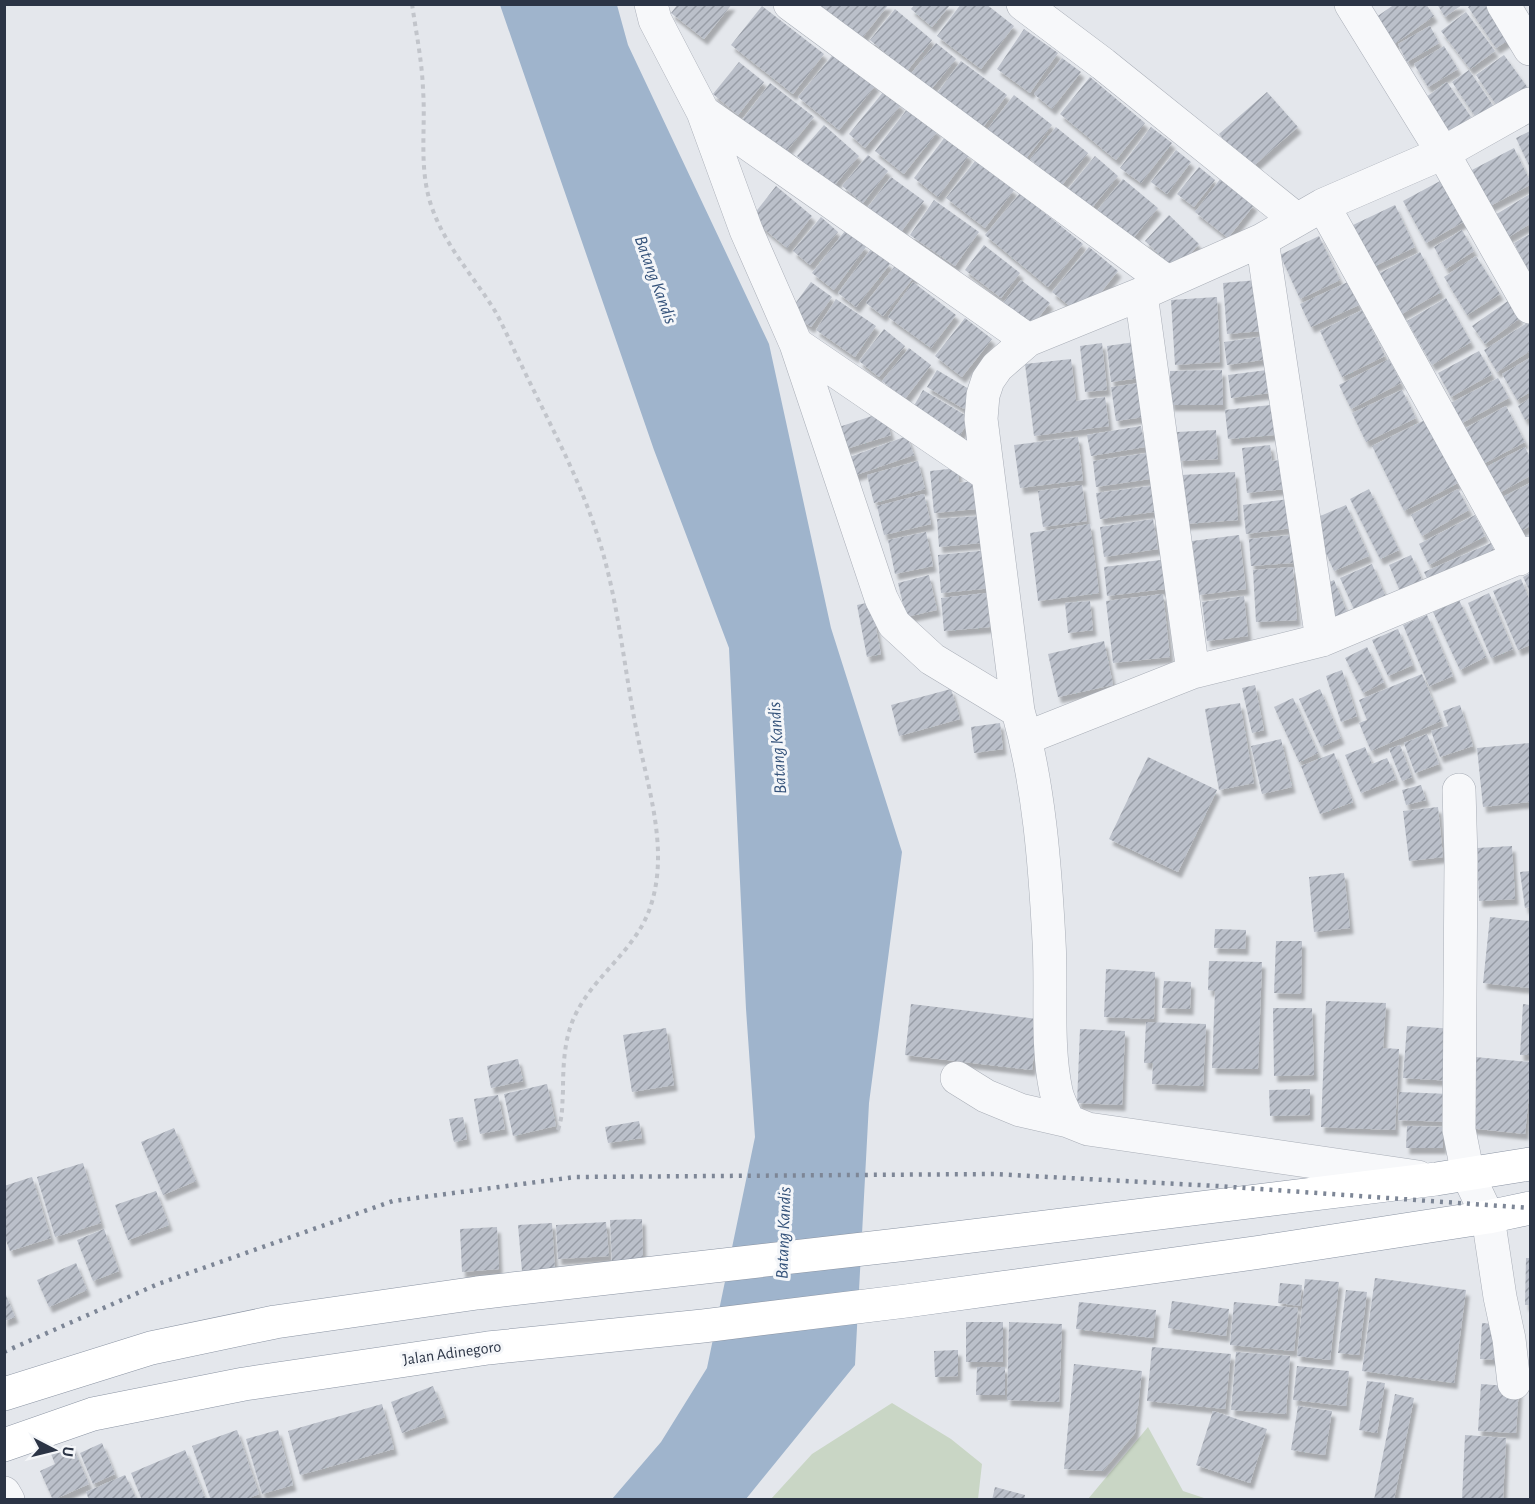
<svg xmlns="http://www.w3.org/2000/svg" width="1535" height="1504" font-family="'Alegreya Sans',sans-serif">
<defs>
<pattern id="building-hatch" width="6" height="6" patternUnits="userSpaceOnUse" patternTransform="scale(1.5)"><rect width="6" height="6" fill="#bbc0ca"/><path d="M-1 1l2-2M0 6l6-6M5 7l2-2" fill="none" stroke="#989da6"/></pattern>
<filter id="shadow"><feDropShadow dx="3.5" dy="6" stdDeviation="1.5" flood-color="#0004"/></filter>
</defs>
<rect width="100%" height="100%" fill="#e4e7ec"/>
<path fill="#c9d6c5" d="M892 1403 951 1439 982 1464 978 1499H771L812 1454Z
M1148 1427 1183 1491 1207 1499H1088Z"/>
<path fill="#9fb4cc" d="M500 5H617L628 45 769 344 831 628 902 852 869 1103 855 1365 746 1499H612L661 1442 707 1368 755 1137 746 1009 729 648 654 450Z"/>
<path fill="url(#building-hatch)" filter="url(#shadow)" d="M678 4H732L704 39 671 13Z
M817 4H889L859 42Z
M915 4H951L932 27 911 9Z
M961 4H986L1014 26 981 69 937 36Z
M1395 4H1426L1434 16 1390 47 1372 20Z
M1437 4H1463L1445 17Z
M1472 4H1494L1515 36 1496 48 1468 7Z
M762 6 824 54 793 94 731 45Z
M895 9 932 40 907 71 870 40Z
M1466 12 1495 51 1470 69 1441 31Z
M1430 26 1439 43 1407 62 1398 44Z
M1024 29 1058 53 1030 93 997 69Z
M936 43 956 59 929 92 909 76Z
M1444 46 1458 69 1428 87 1414 64Z
M836 51 876 85 839 130 798 97Z
M1504 55 1528 88 1499 109 1476 75Z
M1062 58 1081 72 1052 109 1034 94Z
M961 61 1007 95 978 134 932 100Z
M739 62 764 82 738 115 713 94Z
M1469 70 1496 110 1479 122 1452 82Z
M1090 77 1145 123 1116 160 1060 114Z
M1447 82 1471 117 1447 135 1422 100Z
M770 83 814 117 785 153 742 120Z
M884 91 901 105 865 148 849 134Z
M1267 92 1298 127 1249 170 1219 134Z
M1014 95 1052 125 1021 165 983 135Z
M908 108 938 131 904 174 875 151Z
M824 125 859 156 833 187 797 156Z
M1056 127 1088 153 1062 185 1030 159Z
M1151 127 1172 143 1141 183 1120 168Z
M1530 131V168L1516 138Z
M945 137 969 155 938 197 914 178Z
M1514 148 1530 181V185L1490 206 1472 170Z
M1176 150 1191 162 1167 194 1151 182Z
M868 155 888 171 863 203 842 186Z
M1095 156 1118 176 1091 209 1068 189Z
M975 161 1014 190 985 228 946 198Z
M1199 167 1215 180 1194 207 1177 194Z
M891 177 924 201 901 232 868 207Z
M1221 178 1254 205 1228 238 1195 212Z
M1123 179 1158 208 1130 242 1095 213Z
M1442 180 1465 221 1426 243 1403 201Z
M776 186 812 216 787 248 751 218Z
M1020 193 1083 244 1048 287 985 235Z
M1530 194V224L1507 238 1495 215Z
M934 200 979 232 955 266 910 235Z
M1395 205 1415 247 1373 267 1353 225Z
M1169 215 1199 244 1176 270 1145 241Z
M821 217 838 232 810 265 793 251Z
M1462 230 1474 251 1446 269 1434 247Z
M845 231 866 247 834 290 812 273Z
M1530 234V274L1514 243Z
M1319 236 1340 280 1300 299 1280 255Z
M984 245 1020 273 1001 298 965 270Z
M1089 247 1118 271 1082 316 1052 292Z
M871 249 890 264 856 307 838 293Z
M1420 252 1441 292 1400 315 1378 274Z
M1476 256 1500 294 1467 315 1444 277Z
M898 262 915 276 883 316 866 303Z
M1021 280 1050 303 1032 326 1003 303Z
M1258 280 1262 331 1227 334 1223 283Z
M811 282 832 297 811 327 789 312Z
M913 282 956 315 931 348 888 317Z
M1348 282 1359 305 1311 327 1300 304Z
M1217 297 1220 362 1175 365 1171 300Z
M1446 298 1471 342 1432 365 1407 321Z
M836 299 876 326 855 357 816 330Z
M1508 301 1520 318 1485 344 1472 326Z
M1362 310 1385 356 1342 377 1320 331Z
M965 318 992 339 962 377 935 356Z
M1530 321V351L1497 372 1484 350Z
M884 329 905 346 879 377 859 361Z
M1267 336 1269 359 1227 365 1224 342Z
M1135 342 1140 378 1111 382 1107 346Z
M1102 343 1107 390 1085 392 1080 346Z
M909 348 931 365 905 399 882 381Z
M1479 351 1492 374 1451 397 1438 373Z
M1530 358V392L1517 400 1502 374Z
M1071 359 1076 401 1105 397 1109 426 1034 436 1025 364Z
M1389 359 1401 383 1351 409 1339 385Z
M937 370 974 392 964 409 927 387Z
M1222 370 1223 405H1170V371Z
M1267 370 1270 393 1231 398 1228 375Z
M1498 378 1509 398 1462 423 1451 403Z
M1140 383 1144 417 1116 421 1111 387Z
M923 390 970 418 958 439 911 411Z
M1402 390 1416 418 1366 442 1352 413Z
M1530 398V417L1525 420 1518 406Z
M1271 405 1274 435 1228 439 1225 410Z
M1506 406 1525 442 1483 464 1464 429Z
M884 412 891 435 846 449 839 427Z
M1427 419 1458 483 1404 511 1372 446Z
M1141 426 1145 447 1091 456 1087 435Z
M1216 430 1218 459 1179 461 1177 432Z
M907 436 914 455 853 476 847 458Z
M1078 437 1083 480 1020 488 1014 445Z
M1270 445 1272 461 1282 460 1285 489 1247 493 1242 448Z
M1525 447 1530 458V476L1499 493 1486 467Z
M1147 453 1150 479 1096 487 1093 461Z
M918 461 925 489 874 503 867 475Z
M958 468 959 483 973 481 976 509 934 513 930 471Z
M1235 472 1238 520 1184 524 1181 475Z
M1530 483V526L1519 532 1501 498Z
M1082 485 1087 521 1043 527 1038 491Z
M1151 486 1154 512 1100 519 1096 493Z
M1369 489 1399 550 1380 559 1350 499Z
M1458 489 1469 510 1422 536 1411 515Z
M924 494 931 524 884 535 877 506Z
M1289 499 1292 528 1246 534 1243 505Z
M1346 505 1369 556 1334 571 1311 520Z
M1475 515 1485 536 1429 565 1419 544Z
M979 516 981 543 939 547 937 519Z
M1153 519 1158 549 1104 557 1100 527Z
M1090 524 1099 593 1038 601 1030 533Z
M926 532 933 566 895 574 888 540Z
M1239 535 1246 589 1199 595 1192 541Z
M1291 535 1293 563 1251 566 1249 539Z
M1491 543 1497 558 1431 587 1424 572Z
M990 550 993 588 941 593 938 555Z
M1411 555 1425 587 1402 596 1389 565Z
M1161 560 1165 589 1107 596 1104 567Z
M1372 564 1388 602 1357 616 1340 578Z
M1293 567 1297 620 1256 622 1253 570Z
M1530 573V592L1523 577Z
M929 575 937 610 906 617 898 583Z
M1521 579 1530 601V645L1518 650 1493 591Z
M1334 580 1349 617 1332 624 1316 588Z
M986 593 990 627 944 631 941 598Z
M1489 593 1513 649 1491 658 1468 603Z
M1163 594 1170 657 1113 663 1106 601Z
M1244 596 1248 636 1207 641 1202 602Z
M1459 600 1486 657 1460 670 1433 612Z
M1090 601 1093 630 1068 633 1065 603Z
M871 602 881 654 867 657 857 605Z
M1427 615 1453 676 1429 686 1403 625Z
M1398 629 1413 665 1388 676 1372 640Z
M1104 641 1113 685 1058 697 1048 654Z
M1367 647 1384 682 1363 693 1345 658Z
M1342 670 1357 716 1341 722 1326 676Z
M1422 674 1441 721 1371 751 1359 723 1367 720 1359 700Z
M1255 685 1264 730 1252 733 1242 688Z
M951 689 960 719 899 736 891 705Z
M1320 689 1341 738 1321 747 1299 699Z
M1293 698 1318 753 1299 762 1274 707Z
M1240 703 1254 783 1219 790 1205 709Z
M1460 705 1473 746 1440 757 1431 731 1448 726 1443 711Z
M1000 723 1003 749 974 753 971 727Z
M1427 734 1439 764 1415 773 1404 743Z
M1281 739 1292 787 1262 794 1251 746Z
M1530 743V802L1483 807 1477 748Z
M1400 745 1412 777 1402 781 1389 749Z
M1365 747 1372 764 1387 758 1396 779 1361 793 1345 755Z
M1334 753 1353 802 1320 814 1301 766Z
M1148 757 1217 790 1178 872 1109 839Z
M1421 785 1426 800 1406 805 1402 790Z
M1438 807 1443 857 1409 861 1403 811Z
M1512 846 1515 899 1479 901 1477 848Z
M1530 871V907L1525 908 1520 872Z
M1344 873 1350 928 1314 932 1309 877Z
M1490 917 1530 921V988L1483 983Z
M1215 929 1246 930 1245 949 1214 948Z
M1276 941H1302L1301 994 1274 993Z
M1209 961 1262 962 1258 1069 1212 1068 1215 991 1208 990Z
M1106 969 1155 972 1154 1019 1104 1017Z
M1164 981 1191 982 1190 1009 1162 1008Z
M1326 1001 1386 1003 1383 1048 1399 1049 1395 1130 1321 1127Z
M911 1004 1038 1019 1032 1070 905 1055Z
M1523 1004 1530 1005V1055H1520Z
M1273 1008H1312L1314 1075 1274 1076Z
M1146 1022 1206 1024 1203 1086 1152 1084 1153 1063H1144Z
M1407 1026 1457 1029 1453 1081 1403 1078Z
M666 1028 674 1085 632 1092 623 1035Z
M1080 1029 1125 1031 1122 1105 1077 1103Z
M1475 1057 1530 1062V1084L1525 1134 1468 1128Z
M518 1059 523 1081 491 1088 487 1066Z
M547 1084 556 1126 513 1136 504 1094Z
M1310 1089V1115L1270 1116 1269 1090Z
M1399 1092 1450 1094 1449 1122 1398 1120Z
M498 1095 505 1129 480 1134 474 1099Z
M463 1117 467 1139 454 1142 449 1119Z
M639 1121 642 1138 608 1143 605 1127Z
M1407 1126 1443 1127V1148H1406Z
M174 1128 196 1181 163 1195 141 1142Z
M83 1163 101 1223 55 1237 37 1177Z
M32 1177 51 1238 10 1251 4 1235V1186Z
M156 1191 169 1225 128 1240 115 1205Z
M642 1219 643 1261 612 1262 610 1220Z
M606 1222 609 1256 558 1259 556 1225Z
M552 1223 555 1270 522 1271 518 1225Z
M497 1227 499 1269 462 1272 460 1229Z
M104 1229 119 1271 93 1281 77 1240Z
M1526 1258H1530V1305H1525Z
M76 1263 87 1290 49 1307 37 1280Z
M1375 1278 1466 1290 1454 1383 1362 1371Z
M1305 1279 1339 1282 1330 1360 1297 1356Z
M1280 1283 1302 1285 1300 1306 1278 1303Z
M4 1290 15 1317 4 1321Z
M1346 1290 1367 1292 1359 1355 1338 1353Z
M1172 1301 1229 1309 1226 1336 1168 1328Z
M1079 1302 1156 1310 1153 1338 1076 1329Z
M1234 1302 1298 1308 1294 1351 1230 1345Z
M966 1322H1003V1362H966Z
M1009 1322 1062 1324 1059 1402 1007 1400Z
M1482 1323 1505 1325 1503 1360 1480 1359Z
M1152 1347 1231 1354 1225 1409 1147 1401Z
M958 1350V1376L935 1377 934 1351Z
M1236 1352 1290 1356 1286 1414 1231 1410Z
M1074 1364 1142 1371 1135 1433 1103 1471 1064 1469Z
M1297 1366 1349 1371 1346 1406 1293 1400Z
M977 1367H1005V1395H976Z
M1367 1381 1385 1383 1377 1433 1359 1430Z
M1481 1384 1519 1387 1516 1433 1478 1431Z
M433 1386 445 1417 402 1433 391 1402Z
M1395 1394 1414 1398 1394 1500H1374Z
M382 1404 394 1449 300 1475 288 1431Z
M1298 1406 1332 1411 1325 1455 1291 1450Z
M1213 1411 1267 1429 1250 1483 1196 1465Z
M237 1430 259 1494 244 1500H211L192 1446Z
M278 1430 293 1485 262 1494 246 1439Z
M1465 1435 1506 1438 1503 1500H1462Z
M102 1443 115 1474 93 1484 80 1453Z
M72 1445 89 1484 53 1500 40 1471 55 1464 51 1454Z
M185 1450 206 1500H142L131 1473Z
M125 1475 137 1500H89L86 1492Z
M995 1487 1025 1495 1024 1500H992Z"/>
<g fill="none" stroke-linecap="round" stroke-linejoin="round">
<defs>
<path id="minor" d="M651 4 655 20 703 112 746 230 796 344 988 475
M790 4 1167 282
M1023 4 1103 64 1296 219
M1351 4 1443 153 1530 307
M1503 4 1530 49
M703 112 1028 340
M1323 205 1519 559
M1262 240 1322 640
M1141 294 1193 672
M796 344 881 598 894 624 932 659 1018 711
M1026 738 1193 672 1322 640 1530 553
M1459 790 1461 859 1459 1130 1468 1175 1488 1217 1500 1297 1509 1339 1514 1383
M957 1078 986 1096 1020 1110 1068 1121
M1418 1177 1088 1129 1068 1121C1064 1111 1058 1101 1056 1091 1046 1045 1052 989 1049 941 1045 865 1039 785 1018 711L981 419 983 395 988 380 997 367 1028 340 1141 294 1262 240 1323 205 1443 153 1530 104
M4 1493 8 1500"/>
<path id="highway" d="M4 1394 151 1348 275 1322 477 1293 898 1245 1436 1179 1530 1164
M4 1445 93 1414 244 1384 488 1348 703 1326 906 1301 1261 1252 1488 1217 1530 1208"/>
</defs>
<use href="#minor" stroke="#a9aeb7" stroke-width="34"/>
<use href="#highway" stroke="#8b94a3" stroke-width="34"/>
<path stroke="#c2c5cb" stroke-width="4" stroke-dasharray="4.5 4.5" stroke-linecap="butt" d="M412 4C416 32 422 61 423 89 426 130 418 168 432 208 446 247 474 277 495 311 504 327 511 344 519 360 545 415 575 469 594 525 618 592 623 664 637 733 648 788 669 849 651 905 636 953 588 978 571 1025 564 1045 563 1069 563 1091 562 1106 563 1118 557 1132"/>
<use href="#minor" stroke="#f7f8fa" stroke-width="33"/>
<use href="#highway" stroke="#fff" stroke-width="33"/>
<path stroke="#7d8696" stroke-width="4.5" stroke-dasharray="3 6" stroke-linecap="butt" d="M4 1352 158 1284 393 1201 575 1177 994 1174 1217 1186 1530 1208"/>
</g>
<g text-anchor="middle" dominant-baseline="central" stroke-width="6" stroke-linejoin="round" paint-order="stroke">
<g font-size="16" fill="#2b3445" stroke="#f4f6f9">
<text transform="translate(452 1353) rotate(-8)">Jalan Adinegoro</text>
</g>
<g font-size="18" font-style="italic" fill="#34527a" stroke="#f4f6f9">
<text transform="translate(655 280) rotate(70)">Batang Kandis</text>
<text transform="translate(778 748) rotate(-94)">Batang Kandis</text>
<text transform="translate(784 1233) rotate(-88)">Batang Kandis</text>
</g>
</g>
<rect width="1535" height="1504" fill="none" stroke="#2b3445" stroke-width="12"/>
<g transform="translate(54 1450) rotate(97)" stroke="#f4f6f9" stroke-width="4.5" paint-order="stroke">
<path d="M0-4.5L10 22L0 15L-10 22Z" fill="#2b3445"/>
<text y="-9" font-size="16" font-weight="bold" text-anchor="middle" fill="#2b3445">U</text>
</g>
</svg>
